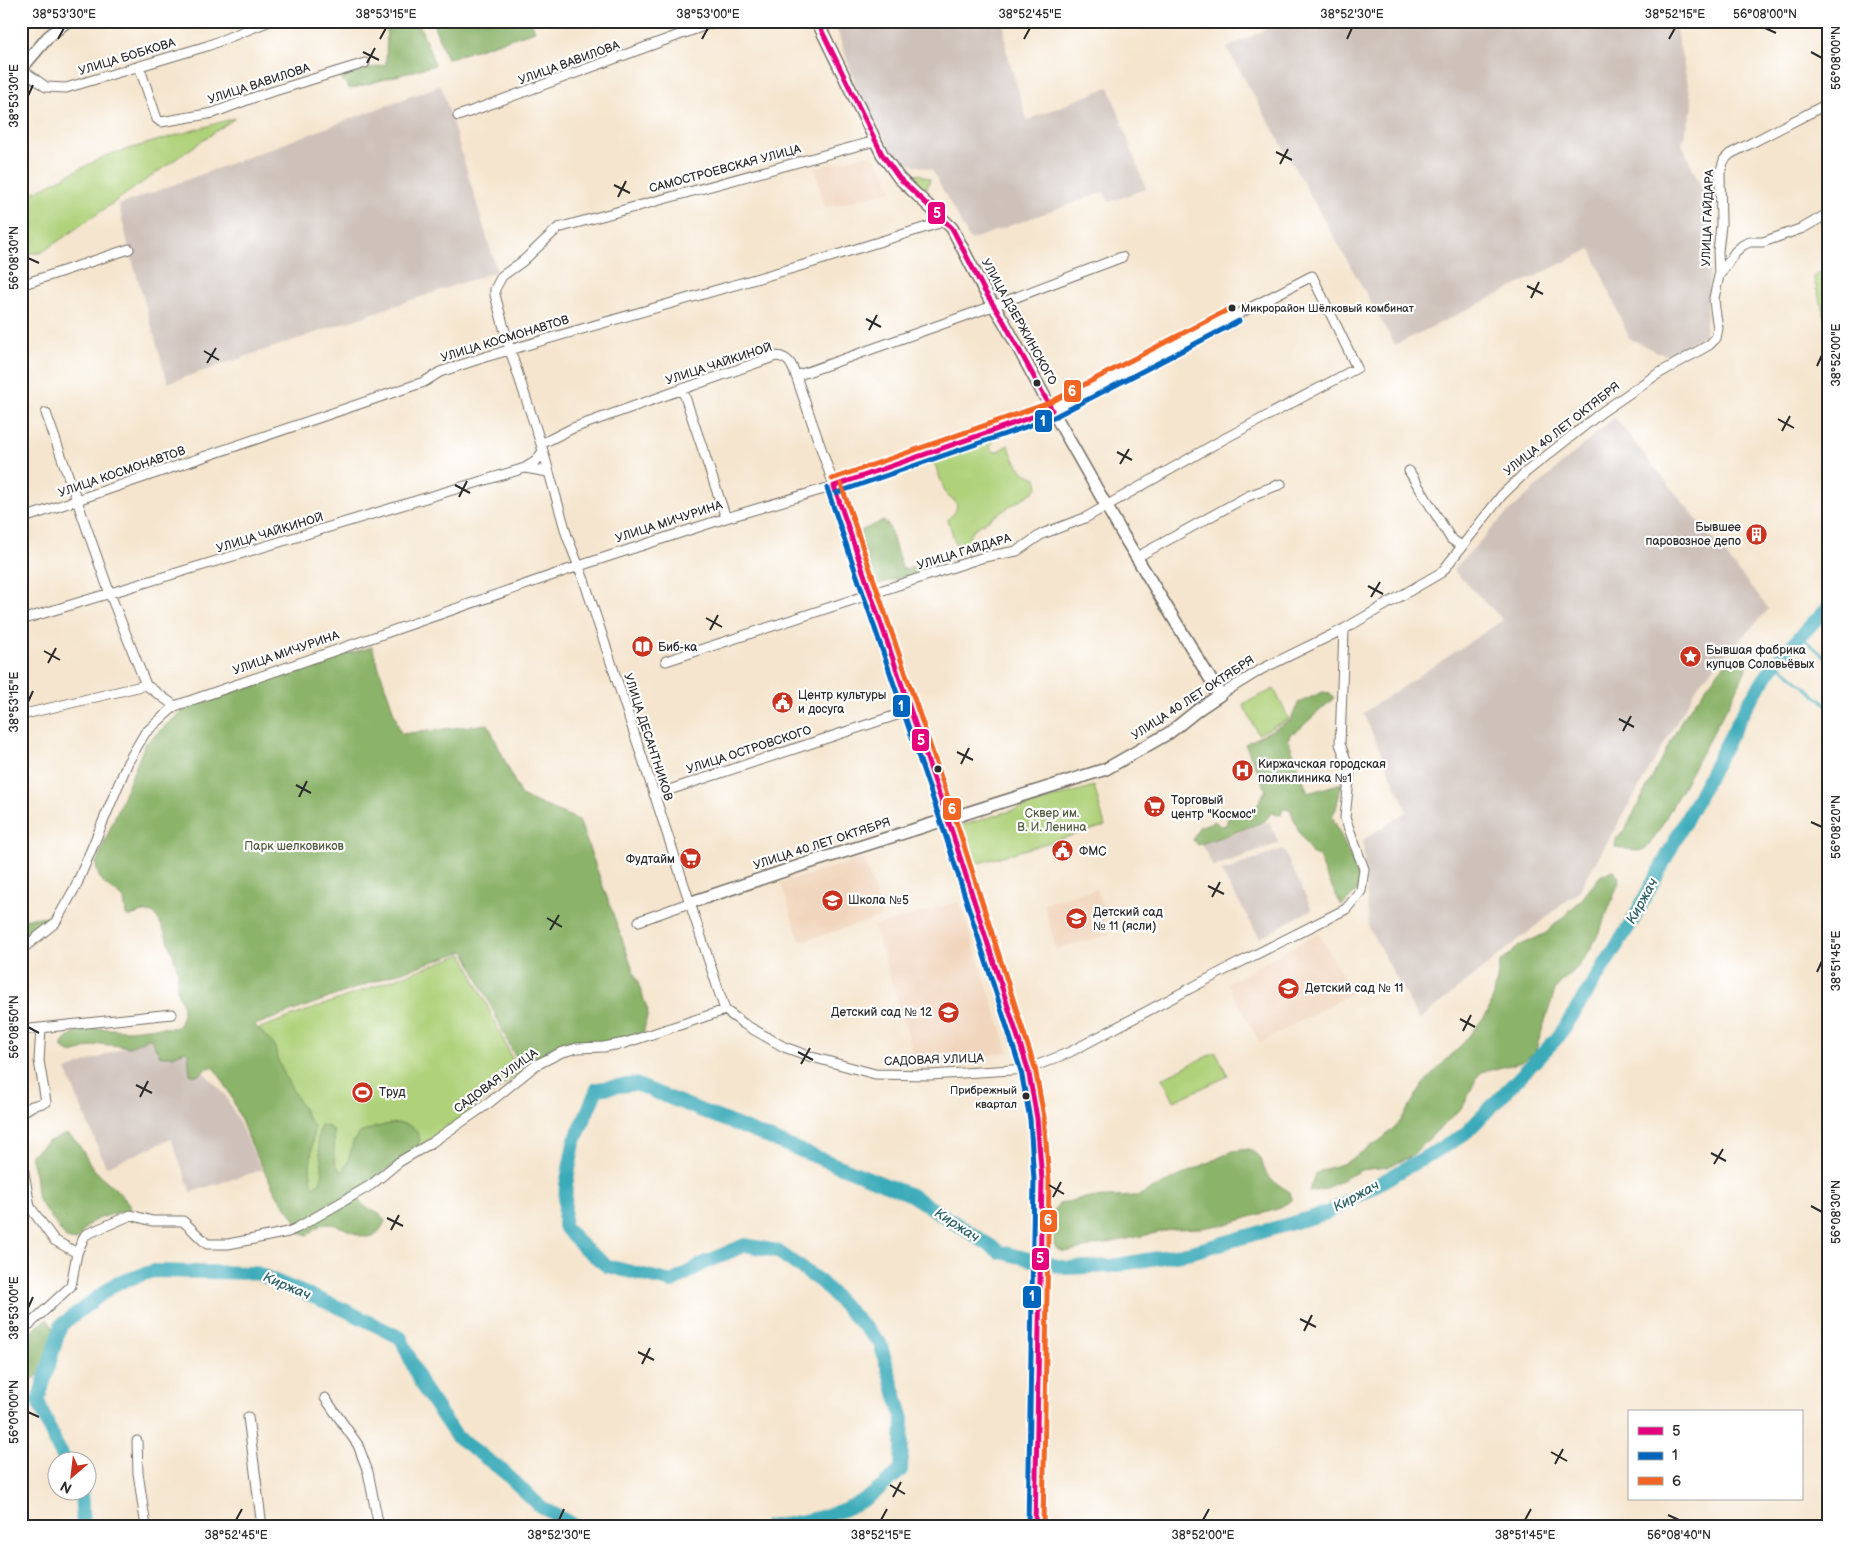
<svg xmlns="http://www.w3.org/2000/svg" width="1850" height="1548" font-family="'Balsamiq Sans',sans-serif">
<rect width="100%" height="100%" fill="#fff"/>
<filter id="ink" filterUnits="userSpaceOnUse"><feTurbulence type="fractalNoise" baseFrequency=".02" numOctaves="2"/><feDisplacementMap in="SourceGraphic" scale="10" xChannelSelector="R" yChannelSelector="G"/><feConvolveMatrix kernelMatrix="1 2 1 2 8 2 1 2 1" color-interpolation-filters="sRGB"/></filter>
<filter id="wash" filterUnits="userSpaceOnUse"><feTurbulence type="fractalNoise" baseFrequency=".0096" numOctaves="4" result="noise"/><feDisplacementMap in="SourceGraphic" scale="20" xChannelSelector="R" yChannelSelector="G"/><feGaussianBlur stdDeviation="1.12" result="paint"/><feColorMatrix in="noise" values="0 0 0 0 0 0 0 0 0 0 0 0 0 0 0 0 0 1.4 0 .05"/><feComposite in="paint" operator="in"/></filter>
<g filter="url(#wash)">
<rect width="100%" height="100%" fill="#f5e5ce"/>
<path fill="#f1d5bd" d="M866 155 875 158 887 176 892 191 825 208 815 168Z
M864 858 882 917 800 942 781 883Z
M1097 889 1109 935 1056 949 1044 903Z
M959 902 1009 1052 918 1067 874 926Z
M1318 933 1352 993 1260 1043 1227 983Z"/>
<path fill="#cec1ba" d="M834 21H1004L1006 49 1027 120 1109 87 1146 189 1109 202 1104 192 970 240 932 170 896 159 856 86Z
M1282 21H1674L1693 107 1682 143 1714 217 1705 335 1666 355 1655 351 1629 338 1591 249 1395 345 1227 48Z
M441 85 497 271 168 383 129 249 119 205Z
M1614 417 1769 609 1700 682 1579 891 1419 1020 1369 928 1363 840 1407 811 1363 713 1503 620 1453 570 1501 519Z
M1269 822 1279 843 1213 867 1202 844Z
M1283 849 1312 909 1260 938 1221 872Z
M147 1039 181 1048 226 1096 262 1170 191 1192 171 1139 106 1167 66 1070Z"/>
<path fill="#afd179" stroke="#6d7e52" d="M235 118 41 253H21V199L105 156Z
M919 174 930 179 927 188H921L918 184 913 181 914 176Z
M1823 270 1829 271V322L1826 321 1813 277Z
M987 438 992 439 993 442 990 447 993 451 996 452 1008 445 1015 461 1023 472 1036 478 1038 487 1033 492 974 529 969 536 973 546 972 549 959 556 948 519 955 512 957 506 954 500 946 494 934 462 937 458Z
M1274 689 1289 719 1258 734 1243 704Z
M1094 786 1105 826 972 865 960 826Z
M463 954 519 1073 431 1143 301 1222 208 1047Z
M1216 1052 1228 1076 1174 1101 1162 1078Z"/>
<path fill="#8bb369" stroke="#5b6f4a" d="M387 21H418L435 65 350 89 340 77 386 64Z
M432 21H531L535 31 447 59Z
M883 521 887 523 890 529 902 568 907 570 921 563 926 568 922 571 876 585 860 535 862 530Z
M372 647 401 734 488 724 521 796 579 820 648 1011 643 1035 608 1044 571 1042 520 1067 465 951 389 976 255 1025 275 1046 277 1058 287 1080 309 1120 314 1126 310 1168 312 1184 315 1186C330 1178 318 1154 318 1141 318 1136 320 1130 320 1125 324 1126 329 1126 332 1129 339 1138 327 1156 341 1172 353 1162 348 1143 359 1134 363 1131 369 1130 374 1128 390 1123 413 1117 420 1139L417 1148 355 1192C362 1213 379 1208 385 1221 370 1255 351 1224 327 1224 319 1223 313 1232 307 1235L300 1233C295 1213 284 1208 275 1191 262 1168 250 1143 240 1118 232 1097 227 1085 213 1067L207 1068C202 1073 197 1078 190 1074L188 1054 185 1051 173 1056H160L151 1039 148 1038 130 1047 100 1044 72 1053 62 1048V1044C77 1021 105 1030 128 1030 135 1030 141 1028 148 1028 157 1027 167 1028 176 1028 183 1021 185 1011 181 1000 180 996 177 993 177 989 176 984 178 978 178 973 177 963 162 921 155 915 148 909 137 913 129 917L126 915 124 899C110 886 97 885 96 863L145 744 181 712 278 673Z
M1743 658 1749 662 1737 689 1655 837 1645 850 1637 851 1615 847 1616 839 1626 828 1684 716 1722 667 1728 661Z
M1323 692 1330 693 1334 698 1297 731 1291 733 1288 739 1308 793 1342 783 1336 809 1332 816 1360 878 1357 891 1342 906 1322 868 1320 856 1312 854 1299 832 1290 809H1283L1281 815 1272 812 1264 822 1198 845 1193 840 1199 827 1215 821 1220 826 1226 825 1229 815 1235 812 1245 818C1255 815 1260 798 1266 790L1245 744 1291 720 1298 703Z
M1612 870 1618 875 1619 882C1608 909 1597 946 1577 968 1570 976 1561 980 1555 990L1535 1052 1522 1062 1482 1072 1477 1077 1464 1105 1410 1157 1387 1167 1361 1170 1325 1189 1309 1192 1315 1174 1322 1170 1345 1163 1382 1139 1400 1122 1423 1084 1464 1042 1488 1012 1494 995 1500 963 1519 946 1546 933 1582 899 1600 876Z
M49 916 21 939V919Z
M66 1134C82 1141 84 1159 95 1170 107 1183 122 1191 130 1207L128 1211C114 1214 98 1216 87 1226 82 1231 81 1238 75 1241L67 1239 38 1200 35 1174 30 1156 47 1142Z
M1249 1149 1261 1158C1266 1180 1272 1180 1290 1192L1292 1199 1281 1208 1226 1224 1201 1228 1175 1229 1065 1252 1057 1249 1053 1243 1054 1211 1059 1204 1082 1198 1137 1196 1233 1151Z
M47 1319 56 1332 47 1351 42 1370 37 1376 21 1388V1337L27 1335Z"/>
<g fill="none" stroke-linecap="round" stroke-linejoin="round">
<path stroke="#3baab9" stroke-width="2.5" d="M1801 636 1829 661
M1776 662 1829 707"/>
<path stroke="#3baab9" stroke-width="14" d="M65 1460 56 1444 38 1401 61 1325 115 1284 153 1271 256 1273 345 1310 401 1338 422 1386 456 1436 503 1471 540 1506 577 1527
M81 1490 83 1527
M768 1527C801 1522 835 1517 865 1499 878 1492 890 1480 901 1470L903 1419 880 1343 821 1282 777 1251 745 1245 704 1263 672 1282 607 1266 583 1247 564 1226 566 1185 574 1143 597 1089 635 1084 911 1195 1000 1252 1066 1268 1111 1266 1192 1252 1327 1213 1464 1135 1560 1035 1633 920 1747 705 1776 662 1829 606"/>
</g>
</g>
<g filter="url(#ink)">
<g fill="none" stroke-linecap="round" stroke-linejoin="round">
<defs>
<path id="minor" d="M139 66 157 119 161 122 213 113 255 97 365 63
M21 69 46 87 66 88 207 46 270 21
M458 116 709 24 730 21
M1719 276 1718 251 1721 225 1720 173 1724 160 1730 154 1829 103
M21 285 129 249
M682 388 726 518
M46 413 110 594 146 685
M541 444 573 428 776 356C789 357 792 365 796 376L993 306 1122 257
M525 468 536 461 543 451
M1409 471 1451 539 1462 546
M21 519 424 382 440 372 485 357 814 262 946 221
M1137 557 1248 496 1281 484
M21 620 525 468 548 472
M666 661 984 557 1017 551 1042 534 1085 518 1222 440 1357 368 1312 276 1052 410
M1220 695 1262 669 1344 629 1442 572 1502 495 1526 472 1602 412 1656 375 1709 345 1716 338 1718 328 1715 309 1714 298 1719 276 1735 252 1743 245 1750 242H1763L1803 228 1829 213
M21 715 146 685 175 706
M654 795 909 711
M639 921 689 903
M21 950 55 923 76 886 128 762 145 733 175 706 579 566 726 518 834 486 796 376
M725 1010 584 580 567 536 541 444 510 350 495 295V289L502 276 523 261 558 228 875 141
M21 1030 172 1014
M21 1113 32 1106 46 1102 39 1061 41 1028
M21 1155 30 1207 54 1240 77 1253
M21 1327 30 1324 71 1286 77 1253 85 1235 131 1215 152 1221H183L207 1244H228L249 1240 288 1232 297 1228 371 1185 399 1162 431 1143 489 1103 536 1065 560 1053 577 1048 604 1047 625 1043 725 1010 744 1024 784 1047 812 1057 875 1074 930 1075 1028 1069 1070 1052 1225 970 1346 909 1361 891 1364 869 1345 818 1350 770 1340 744 1344 629
M325 1398 358 1445 368 1472 379 1527
M248 1417 262 1527
M137 1441 138 1473 146 1527"/>
<path id="tertiary" d="M21 69 48 37 67 21
M689 903 802 865 1106 769 1169 733 1199 709 1220 695 1123 535 1052 410 1004 322 984 290 952 228 899 178 882 154 817 21
M1035 1527 1042 1180 1037 1118 1028 1069 952 832 834 486 1052 410"/>
</defs>
<use href="#minor" stroke="#726c64" stroke-width="11"/>
<use href="#tertiary" stroke="#726c64" stroke-width="14"/>
<use href="#minor" stroke="#fff" stroke-width="9"/>
<use href="#tertiary" stroke="#fff" stroke-width="11"/>
<defs>
<path id="bus-1" d="M817 21 882 154 899 178 952 228 984 290 1004 322 1052 410
M834 486 952 832 1028 1069 1037 1118 1042 1180 1035 1527
M834 486 1052 410"/>
<path id="bus-2" d="M827 488 945 834 1021 1071 1030 1119 1034 1180 1028 1527
M836 493 1054 417 1239 321"/>
<path id="bus-3" d="M832 479 1049 403 1233 307
M841 484 959 830 1035 1068 1044 1117 1049 1180 1043 1527"/>
</defs>
<use href="#bus-1" stroke="#fff" stroke-width="9"/>
<use href="#bus-2" stroke="#fff" stroke-width="9"/>
<use href="#bus-3" stroke="#fff" stroke-width="9"/>
<use href="#bus-1" stroke="#e5007d" stroke-width="5"/>
<use href="#bus-2" stroke="#0065bd" stroke-width="5"/>
<use href="#bus-3" stroke="#f26522" stroke-width="5"/>
</g>
</g>
<path fill="none" stroke="#2b2b2b" stroke-width="2" d="M1765 28 1776 33M58 39 64 28M380 39 386 28M702 39 708 28M1024 39 1030 28M1347 39 1352 28M1669 39 1675 28M363 52 379 60M1811 52 1822 58M367 63 375 48M28 96 33 85M1276 152 1292 160M1280 164 1288 149M614 185 630 193M618 197 626 181M28 258 39 263M1527 286 1543 294M1531 298 1539 282M866 319 881 327M869 330 877 315M204 351 219 360M207 363 216 348M1817 366 1822 355M1778 419 1794 428M1782 431 1790 416M1117 452 1132 460M1120 464 1129 449M455 485 470 493M459 497 467 481M1368 586 1383 594M1371 597 1380 582M706 618 722 627M710 630 718 615M44 651 60 660M48 663 56 648M28 702 33 691M1619 719 1634 727M1623 731 1631 716M957 752 973 760M961 764 969 748M296 785 311 793M299 797 307 781M1811 822 1822 827M1208 886 1224 894M1212 897 1220 882M547 918 562 927M550 930 559 915M1817 972 1822 961M1460 1019 1475 1027M28 1027 39 1033M1463 1031 1471 1015M798 1052 813 1060M801 1064 810 1048M136 1085 152 1093M140 1097 148 1081M1711 1153 1726 1161M1714 1164 1723 1149M1049 1185 1064 1194M1053 1197 1061 1182M1811 1206 1822 1212M387 1218 403 1226M391 1230 399 1215M28 1308 33 1297M1300 1319 1316 1327M1304 1331 1312 1315M638 1352 654 1360M642 1364 650 1348M28 1412 39 1417M1551 1452 1567 1461M1555 1464 1563 1449M890 1485 905 1494M893 1497 901 1482M1668 1515 1679 1520M236 1520 242 1509M559 1520 564 1509M881 1520 887 1509M1203 1520 1209 1509M1525 1520 1531 1509"/>
<defs>
<symbol id="building-disc" viewBox="-11 -11 22 22"><circle r="9.5" fill="#c8321e" stroke="#fff"/><path d="M-4-6H4V6H1V3H-1V6H-4ZM-2.5-4.3h1.7v1.8h-1.7ZM.8-4.3h1.7v1.8H.8ZM-2.5-1h1.7V.8h-1.7ZM.8-1h1.7V.8H.8Z" fill="#fff"/></symbol>
<symbol id="library-disc" viewBox="-11 -11 22 22"><circle r="9.5" fill="#c8321e" stroke="#fff"/><path d="M-6-4Q-3-5.5-.7-3.5V5Q-3 3-6 4ZM6-4Q3-5.5 .7-3.5V5Q3 3 6 4Z" fill="#fff"/></symbol>
<symbol id="sight-disc" viewBox="-11 -11 22 22"><circle r="9.5" fill="#c8321e" stroke="#fff"/><path d="M0-6L1.8-2.2L6-1.7L2.9 1.2L3.7 5.4L0 3.3L-3.7 5.4L-2.9 1.2L-6-1.7L-1.8-2.2Z" fill="#fff"/></symbol>
<symbol id="civic-disc" viewBox="-11 -11 22 22"><circle r="9.5" fill="#c8321e" stroke="#fff"/><path d="M-.6-6.5H3V-4.5H.6V-3L4-1V1h2V6H-6V1h2V-1L-.6-3ZM-1.2 2.5V6h2.4V2.5Z" fill="#fff"/></symbol>
<symbol id="hospital-disc" viewBox="-11 -11 22 22"><circle r="9.5" fill="#c8321e" stroke="#fff"/><path d="M-5-5h3v3.5h4V-5h3V5h-3V1.5h-4V5h-3Z" fill="#fff"/></symbol>
<symbol id="supermarket-disc" viewBox="-11 -11 22 22"><circle r="9.5" fill="#c8321e" stroke="#fff"/><path d="M-6-5.5h2.5l.6 2H6L4.5 2H-2.5L-4.4-4H-6ZM-1.5 3.2a1.3 1.3 0 1 0 .1 0ZM3 3.2a1.3 1.3 0 1 0 .1 0Z" fill="#fff"/></symbol>
<symbol id="school-disc" viewBox="-11 -11 22 22"><circle r="9.5" fill="#c8321e" stroke="#fff"/><path d="M0-5L7-2L0 1L-7-2ZM-4 1L0 2.5L4 1V4Q0 6-4 4Z" fill="#fff"/></symbol>
<symbol id="stadium-disc" viewBox="-11 -11 22 22"><circle r="9.5" fill="#c8321e" stroke="#fff"/><path d="M0-5a6.5 5 0 1 0 0 10a6.5 5 0 1 0 0-10ZM-3.5-1.8h7v3.6h-7Z" fill="#fff"/></symbol>
</defs>
<g fill-rule="evenodd">
<use href="#building-disc" x="1744" y="522" width="25" height="25"/>
<use href="#library-disc" x="630" y="634" width="25" height="25"/>
<use href="#sight-disc" x="1678" y="644" width="25" height="25"/>
<use href="#civic-disc" x="770" y="690" width="25" height="25"/>
<use href="#hospital-disc" x="1230" y="758" width="25" height="25"/>
<use href="#supermarket-disc" x="1142" y="794" width="25" height="25"/>
<use href="#civic-disc" x="1050" y="838" width="25" height="25"/>
<use href="#supermarket-disc" x="678" y="846" width="25" height="25"/>
<use href="#school-disc" x="820" y="888" width="25" height="25"/>
<use href="#school-disc" x="1064" y="906" width="25" height="25"/>
<use href="#school-disc" x="1276" y="976" width="25" height="25"/>
<use href="#school-disc" x="936" y="1000" width="25" height="25"/>
<use href="#stadium-disc" x="350" y="1080" width="25" height="25"/>
</g>
<g fill="#2b2b2b" stroke="#fff" stroke-width="2">
<circle cx="1232" cy="308" r="4.5"/>
<circle cx="1037" cy="383" r="4.5"/>
<circle cx="938" cy="769" r="4.5"/>
<circle cx="1026" cy="1096" r="4.5"/>
</g>
<g text-anchor="middle" dominant-baseline="central" stroke-width="4.5" stroke-linejoin="round" paint-order="stroke">
<g font-size="11" fill="#2b2b2b" stroke="#fff" text-anchor="start">
<text x="1241" y="308">Микрорайон Шёлковый комбинат</text>
<text x="1017" y="1090" text-anchor="end">Прибрежный<tspan x="1017" dy="14">квартал</tspan></text>
</g>
<g font-size="12" fill="#2b2b2b" stroke="#fff">
<text transform="translate(127 57) rotate(-17)">УЛИЦА БОБКОВА</text>
<text transform="translate(569 63) rotate(-20)">УЛИЦА ВАВИЛОВА</text>
<text transform="translate(259 84) rotate(-18)">УЛИЦА ВАВИЛОВА</text>
<text transform="translate(725 169) rotate(-15)">САМОСТРОЕВСКАЯ УЛИЦА</text>
<text transform="translate(1708 218) rotate(-88)">УЛИЦА ГАЙДАРА</text>
<text transform="translate(1019 322) rotate(61)">УЛИЦА ДЗЕРЖИНСКОГО</text>
<text transform="translate(505 339) rotate(-17)">УЛИЦА КОСМОНАВТОВ</text>
<text transform="translate(719 364) rotate(-18)">УЛИЦА ЧАЙКИНОЙ</text>
<text transform="translate(1562 429) rotate(-38)">УЛИЦА 40 ЛЕТ ОКТЯБРЯ</text>
<text transform="translate(122 472) rotate(-19)">УЛИЦА КОСМОНАВТОВ</text>
<text transform="translate(669 522) rotate(-18)">УЛИЦА МИЧУРИНА</text>
<text transform="translate(270 533) rotate(-17)">УЛИЦА ЧАЙКИНОЙ</text>
<text transform="translate(964 552) rotate(-17)">УЛИЦА ГАЙДАРА</text>
<text transform="translate(286 653) rotate(-19)">УЛИЦА МИЧУРИНА</text>
<text transform="translate(1193 698) rotate(-33)">УЛИЦА 40 ЛЕТ ОКТЯБРЯ</text>
<text transform="translate(648 737) rotate(72)">УЛИЦА ДЕСАНТНИКОВ</text>
<text transform="translate(749 750) rotate(-18)">УЛИЦА ОСТРОВСКОГО</text>
<text transform="translate(822 844) rotate(-18)">УЛИЦА 40 ЛЕТ ОКТЯБРЯ</text>
<text transform="translate(934 1060) rotate(-2)">САДОВАЯ УЛИЦА</text>
<text transform="translate(496 1081) rotate(-36)">САДОВАЯ УЛИЦА</text>
</g>
<g font-size="12" fill="#2b2b2b" stroke="#fff" text-anchor="start">
<text x="1741" y="527" text-anchor="end">Бывшее<tspan x="1741" dy="14">паровозное депо</tspan></text>
<text x="658" y="647">Биб-ка</text>
<text x="1706" y="650">Бывшая фабрика<tspan x="1706" dy="14">купцов Соловьёвых</tspan></text>
<text x="798" y="695">Центр культуры<tspan x="798" dy="14">и досуга</tspan></text>
<text x="1258" y="764">Киржачская городская<tspan x="1258" dy="14">поликлиника №1</tspan></text>
<text x="1171" y="800">Торговый<tspan x="1171" dy="14">центр "Космос"</tspan></text>
<text x="1079" y="851">ФМС</text>
<text x="675" y="859" text-anchor="end">Фудтайм</text>
<text x="848" y="900">Школа №5</text>
<text x="1093" y="912">Детский сад<tspan x="1093" dy="14">№ 11 (ясли)</tspan></text>
<text x="1305" y="988">Детский сад № 11</text>
<text x="932" y="1012" text-anchor="end">Детский сад № 12</text>
<text x="379" y="1092">Труд</text>
</g>
<g font-size="12" fill="#535d42" stroke="#fff">
<text x="1052" y="813">Сквер им.<tspan x="1052" dy="14">В. И. Ленина</tspan></text>
<text x="294" y="846">Парк шелковиков</text>
</g>
<g font-size="14" font-style="italic" fill="#32646b" stroke="#fff">
<text transform="translate(1642 901) rotate(-61)">Киржач</text>
<text transform="translate(1356 1196) rotate(-29)">Киржач</text>
<text transform="translate(957 1225) rotate(33)">Киржач</text>
<text transform="translate(287 1286) rotate(23)">Киржач</text>
</g>
</g>
<g stroke="#fff" stroke-width="2">
<rect x="927" y="201" width="19" height="24" rx="5" fill="#e5007d"/>
<rect x="1063" y="379" width="19" height="24" rx="5" fill="#f26522"/>
<rect x="1034" y="409" width="19" height="24" rx="5" fill="#0065bd"/>
<rect x="892" y="694" width="19" height="24" rx="5" fill="#0065bd"/>
<rect x="911" y="728" width="19" height="24" rx="5" fill="#e5007d"/>
<rect x="942" y="797" width="20" height="24" rx="5" fill="#f26522"/>
<rect x="1039" y="1209" width="19" height="24" rx="5" fill="#f26522"/>
<rect x="1031" y="1247" width="19" height="24" rx="5" fill="#e5007d"/>
<rect x="1022" y="1285" width="20" height="24" rx="5" fill="#0065bd"/>
</g>
<g font-size="14" text-anchor="middle" font-weight="bold" fill="#fff">
<text x="937" y="218">5</text>
<text x="1072" y="396">6</text>
<text x="1043" y="426">1</text>
<text x="901" y="711">1</text>
<text x="921" y="745">5</text>
<text x="952" y="814">6</text>
<text x="1048" y="1225">6</text>
<text x="1040" y="1263">5</text>
<text x="1032" y="1301">1</text>
</g>
<rect width="1850" height="1548" fill="none" stroke="#fff" stroke-width="55"/>
<rect x="1628" y="1410" width="175" height="90" fill="#ffffff" stroke="#aaaaaa"/>
<rect x="1638" y="1427" width="25" height="8" fill="#e5007d" stroke="#aaaaaa"/>
<text x="1672" y="1436" font-size="15" fill="#2b2b2b">5</text>
<rect x="1638" y="1452" width="25" height="8" fill="#0065bd" stroke="#aaaaaa"/>
<text x="1672" y="1460" font-size="15" fill="#2b2b2b">1</text>
<rect x="1638" y="1477" width="25" height="8" fill="#f26522" stroke="#aaaaaa"/>
<text x="1672" y="1486" font-size="15" fill="#2b2b2b">6</text>
<g transform="translate(72 1476) rotate(208)"><circle r="24" fill="#ffffff" stroke="#aaaaaa"/>
<path d="M0-4L9 19L0 12L-9 19Z" fill="#c8321e"/>
<text y="-8" font-size="14" font-weight="bold" text-anchor="middle" fill="#2b2b2b">N</text>
</g>
<rect x="28" y="28" width="1794" height="1492" fill="none" stroke="#2b2b2b" stroke-width="2"/>
<g font-size="12" text-anchor="middle" fill="#2b2b2b">
<text x="64" y="18">38°53'30"E</text>
<text x="386" y="18">38°53'15"E</text>
<text x="708" y="18">38°53'00"E</text>
<text x="1030" y="18">38°52'45"E</text>
<text x="1352" y="18">38°52'30"E</text>
<text x="1675" y="18">38°52'15"E</text>
<text x="1765" y="18">56°08'00"N</text>
<text transform="translate(1836 58) rotate(-90)" y="4">56°08'00"N</text>
<text transform="translate(14 96) rotate(-90)" y="4">38°53'30"E</text>
<text transform="translate(14 258) rotate(-90)" y="4">56°08'30"N</text>
<text transform="translate(1836 355) rotate(-90)" y="4">38°52'00"E</text>
<text transform="translate(14 702) rotate(-90)" y="4">38°53'15"E</text>
<text transform="translate(1836 827) rotate(-90)" y="4">56°08'20"N</text>
<text transform="translate(1836 961) rotate(-90)" y="4">38°51'45"E</text>
<text transform="translate(14 1027) rotate(-90)" y="4">56°08'50"N</text>
<text transform="translate(1836 1212) rotate(-90)" y="4">56°08'30"N</text>
<text transform="translate(14 1308) rotate(-90)" y="4">38°53'00"E</text>
<text transform="translate(14 1412) rotate(-90)" y="4">56°09'00"N</text>
<text x="236" y="1539">38°52'45"E</text>
<text x="559" y="1539">38°52'30"E</text>
<text x="881" y="1539">38°52'15"E</text>
<text x="1203" y="1539">38°52'00"E</text>
<text x="1525" y="1539">38°51'45"E</text>
<text x="1679" y="1539">56°08'40"N</text>
</g>
</svg>
